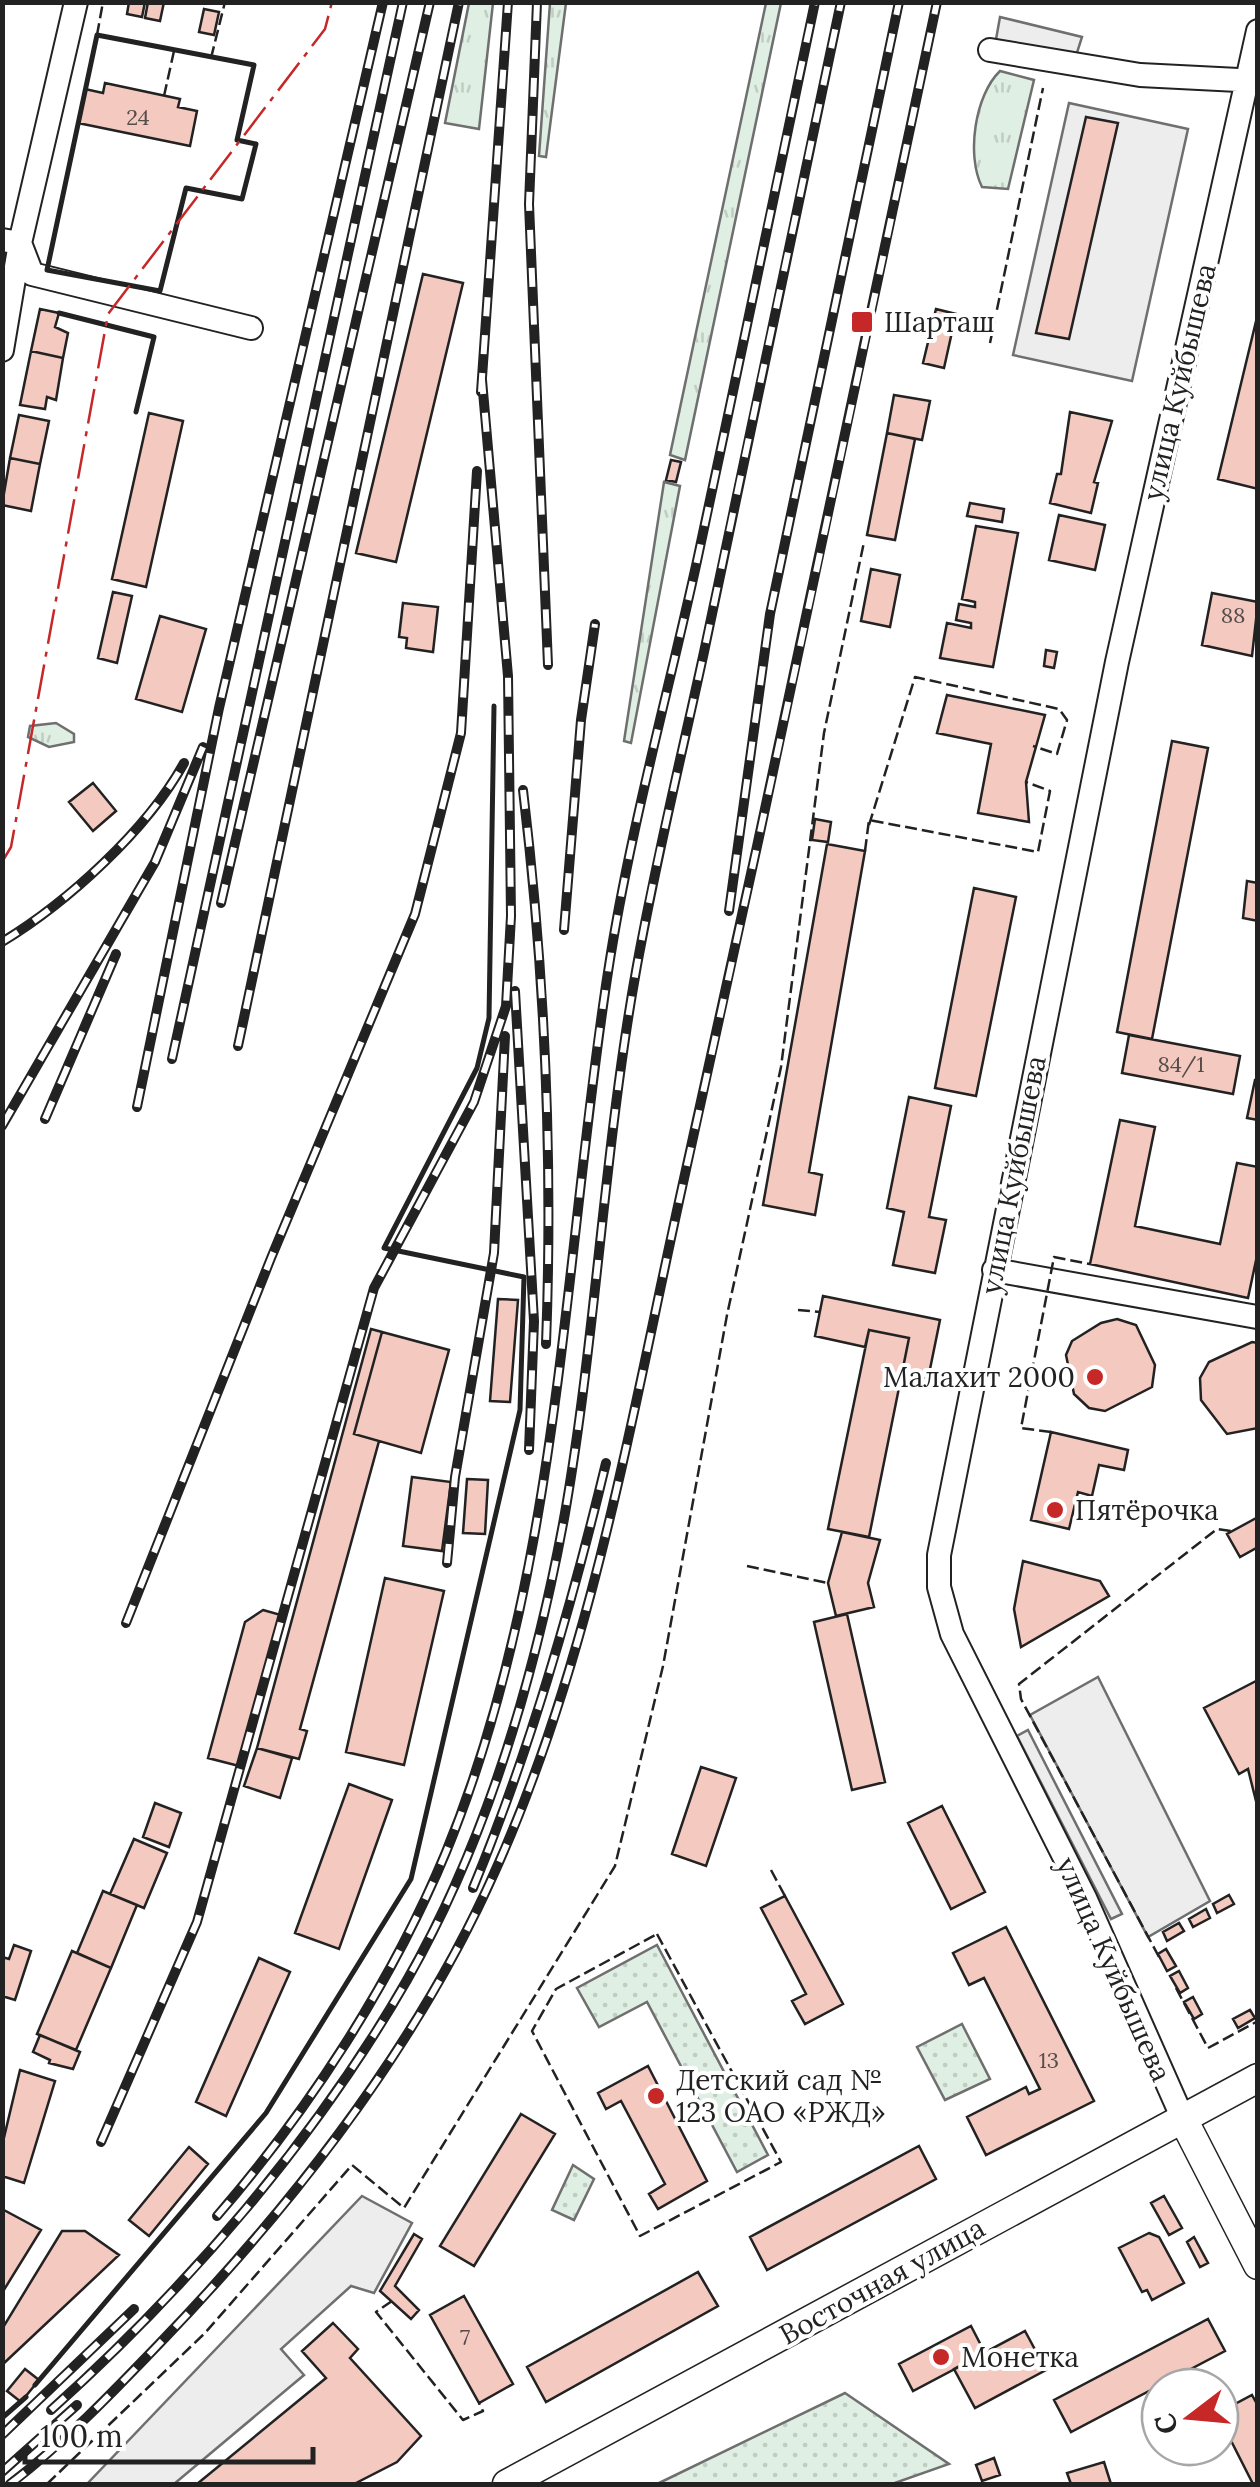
<svg xmlns="http://www.w3.org/2000/svg" width="1260" height="2487" font-family="Lora,serif">
<defs>
<pattern id="grass-tufts" width="24" height="20" patternUnits="userSpaceOnUse" patternTransform="scale(2.5)"><rect width="24" height="20" fill="#e0efe3"/><path d="M3 7l-1-3M5 7V3M7 7l1-3M15 17l-1-3M17 17v-4M19 17l1-3" fill="none" stroke="#c0cdc2"/></pattern>
<pattern id="park-dots" width="8" height="8" patternUnits="userSpaceOnUse" patternTransform="scale(2.5)"><rect width="8" height="8" fill="#e0efe3"/><path d="M2 2h.1M6 6h.1" fill="none" stroke="#c0cdc2" stroke-width="1.8" stroke-linecap="round"/></pattern>
</defs>
<rect width="100%" height="100%" fill="#fff"/>
<path fill="url(#grass-tufts)" stroke="#6f6f6f" stroke-width="2.5" d="M469 3H493L479 129 445 123Z
M550 3H566L546 157 539 156Z
M766 3H781L685 460 670 455Z
M1000 71 1034 80 1008 189 982 187C966 155 975 95 1000 71Z
M664 482 680 486 631 743 624 741Z
M56 723 74 734V742L49 747 28 737 30 726Z"/>
<path fill="url(#park-dots)" stroke="#6f6f6f" stroke-width="2.5" d="M657 1945 768 2155 737 2172 647 2002 599 2027 577 1988Z
M962 2024 990 2079 945 2100 917 2047Z
M573 2165 594 2179 574 2220 552 2210Z
M845 2393 949 2464 892 2484H657Z"/>
<path fill="#ededed" stroke="#6f6f6f" stroke-width="2.5" d="M1000 17 1082 37 1075 59 995 45Z
M1069 103 1188 129 1132 381 1013 355Z
M1098 1677 1210 1901 1148 1937 1030 1715Z
M1028 1730 1122 1914 1111 1919 1017 1736Z
M362 2196 412 2223 374 2293 351 2286 281 2349 304 2375 174 2484H87Z"/>
<path fill="#f3c9c0" stroke="#222" stroke-width="2.5" d="M129 2H145L142 17 127 14Z
M148 2H164L160 21 145 18Z
M204 9 219 12 214 35 199 32Z
M105 83 180 99 178 107 197 111 190 146 78 123 85 89 103 93Z
M1086 117 1118 123 1069 339 1036 333Z
M423 274 463 283 396 562 356 553Z
M40 309 59 313 55 327 68 333 63 358 31 351Z
M936 309 956 314 944 368 923 363Z
M1258 313V489L1218 479Z
M31 351 63 358 56 400 47 397 45 409 20 405Z
M894 395 930 401 922 440 887 433Z
M1070 412 1112 421 1094 482 1098 483 1091 513 1050 503 1057 474H1061Z
M149 413 183 421 146 587 112 579Z
M19 415 49 421 40 464 10 458Z
M887 433 915 439 895 540 867 535Z
M10 458 40 464 31 511 2 505Z
M671 460 681 462 676 482 666 480Z
M970 503 1004 509 1002 522 967 516Z
M1059 515 1105 525 1095 570 1049 560Z
M976 526 1018 533 993 667 940 658 947 623 971 628V623L956 620 959 604 975 607V602L962 599Z
M871 569 900 575 890 627 861 621Z
M113 592 132 596 117 663 98 658Z
M1212 593 1258 602 1252 656 1202 645Z
M403 603 438 607 433 652 406 648 407 638 399 637Z
M160 616 206 629 182 712 136 699Z
M1046 650 1057 652 1054 668 1044 666Z
M947 695 1045 715 1026 782 1029 822 978 813 991 744 937 733Z
M1172 741 1208 748 1152 1039 1117 1032Z
M93 783 116 811 93 831 69 802Z
M815 819 831 822 828 842 812 840Z
M827 844 865 851 809 1172 822 1175 815 1215 763 1205Z
M1247 881 1258 883V921L1243 918Z
M974 888 1016 897 976 1096 935 1088Z
M1129 1035 1240 1056 1233 1094 1122 1073Z
M1255 1080H1258V1120L1247 1118Z
M909 1097 951 1106 929 1217 946 1220 935 1273 893 1265 904 1212 887 1208Z
M1120 1120 1155 1127 1135 1226 1220 1244 1237 1163 1258 1167V1251L1248 1298 1090 1264Z
M823 1296 940 1320 928 1379 902 1373 909 1338 869 1330 865 1347 815 1336Z
M498 1299 518 1300 510 1402 490 1401Z
M1117 1319 1136 1325 1155 1365 1152 1387 1105 1411 1089 1408 1074 1394 1066 1355 1072 1341 1101 1323Z
M371 1329 382 1332 354 1434 379 1441 300 1729 307 1731 299 1759 257 1748Z
M869 1330 909 1338 869 1537 828 1529Z
M382 1332 449 1350 421 1453 354 1434Z
M1252 1342 1258 1343V1428L1227 1434 1201 1400 1200 1378 1209 1362Z
M1051 1432 1128 1450 1124 1470 1099 1465 1092 1496 1078 1492 1069 1529 1031 1520Z
M412 1477 451 1482 442 1551 403 1546Z
M467 1479 488 1480 485 1534 463 1533Z
M1258 1517V1547L1240 1557 1227 1534Z
M842 1532 880 1540 868 1583 874 1607 836 1616 828 1583Z
M1023 1561 1100 1581 1109 1596 1021 1647 1014 1609Z
M385 1578 444 1591 404 1765 346 1752Z
M263 1610 281 1615 239 1766 208 1758 245 1622Z
M847 1614 885 1782 852 1790 814 1622Z
M1258 1680V1809L1248 1769 1239 1774 1204 1708Z
M257 1748 292 1758 280 1798 244 1786Z
M701 1767 736 1778 706 1866 672 1854Z
M349 1784 392 1800 339 1949 295 1933Z
M155 1803 181 1813 169 1847 143 1837Z
M942 1806 985 1892 951 1909 908 1823Z
M134 1839 167 1853 144 1908 110 1894Z
M103 1891 137 1905 111 1968 77 1953Z
M1229 1895 1234 1904 1217 1913 1213 1904Z
M785 1896 843 2004 805 2024 792 2001 806 1994 761 1908Z
M1206 1909 1210 1918 1193 1927 1189 1919Z
M1179 1923 1184 1931 1167 1941 1163 1932Z
M1006 1927 1094 2101 986 2155 967 2117 1026 2087 1029 2094 1040 2089 984 1978 969 1985 953 1953Z
M14 1945 31 1951 15 2000 2 1996V1957L9 1959Z
M1166 1949 1176 1966 1167 1971 1158 1954Z
M72 1951 111 1968 76 2050 37 2034Z
M259 1958 290 1972 226 2116 196 2102Z
M1179 1971 1188 1988 1180 1993 1170 1976Z
M1193 1997 1202 2014 1194 2019 1184 2002Z
M1250 2010 1255 2018 1238 2028 1233 2019Z
M40 2035 80 2052 73 2069 49 2063 50 2060 33 2052Z
M648 2066 707 2181 658 2209 649 2194 665 2184 621 2101 606 2109 598 2093Z
M20 2070 55 2081 24 2183 2 2176V2146Z
M521 2114 555 2134 474 2266 440 2246Z
M919 2146 936 2179 767 2270 750 2237Z
M189 2147 208 2164 149 2236 129 2220Z
M1164 2196 1182 2228 1169 2235 1151 2203Z
M2 2209 41 2230 2 2293Z
M62 2231H85L119 2255 2 2365V2329Z
M1149 2233 1159 2237 1184 2283 1152 2300 1147 2290 1142 2292 1119 2248Z
M414 2234 422 2239 395 2286 419 2310 411 2319 380 2291Z
M1194 2237 1208 2263 1200 2267 1187 2242Z
M698 2272 718 2306 546 2402 527 2367Z
M464 2296 513 2384 479 2403 430 2315Z
M1208 2319 1225 2351 1071 2432 1054 2400Z
M333 2323 358 2349 350 2358 421 2436 397 2462 354 2484H197L326 2378 302 2351Z
M971 2326 985 2353 913 2391 899 2364Z
M1025 2331 1046 2370 975 2408 954 2369Z
M25 2369 39 2380 21 2402 7 2391Z
M1252 2395 1258 2406V2484H1253L1220 2419V2412Z
M994 2458 1000 2475 982 2481 976 2465Z
M1104 2462 1111 2484H1071L1067 2473Z"/>
<g fill="none" stroke-linecap="round" stroke-linejoin="round">
<defs>
<path id="minor" d="M990 50 1140 75 1258 81
M2 240 20 243 32 274 251 328
M2 350 20 243 76 2
M994 1270 1257 1317
M1183 2119 1085 1898 952 1634 939 1587V1555L1117 662 1258 31"/>
<path id="major" d="M1183 2119 1258 2265
M507 2484 1258 2078"/>
</defs>
<use href="#minor" stroke="#222" stroke-width="26"/>
<use href="#major" stroke="#222" stroke-width="31"/>
<use href="#minor" stroke="#fff" stroke-width="22"/>
<use href="#major" stroke="#fff" stroke-width="28"/>
<defs>
<path id="rail" d="M537 2 529 204 548 665
M481 392 508 2
M523 790C545 975 553 1158 546 1344
M221 903 430 2
M729 911 770 614 899 2
M564 930 581 720 595 624
M2 942C68 902 147 830 184 763
M515 991 534 1321 529 1450
M238 1046 459 2
M172 1059 403 2
M137 1107 219 708 383 2
M45 1119 116 954
M2 1126 155 862 203 747
M447 1563 455 1477 494 1253 505 1036
M126 1623 271 1258 415 914 461 733 477 471
M473 1888C530 1750 571 1608 606 1463
M101 2142 197 1922 374 1288 474 1102 506 1006 511 916 508 676 482 380
M217 2216C309 2110 392 1982 446 1852 560 1574 563 1264 608 972 629 834 667 698 697 561 737 375 775 189 815 2
M51 2410C187 2288 316 2139 407 1980 488 1838 536 1673 565 1513 596 1334 604 1150 636 971 655 864 681 758 704 652 749 436 795 219 841 2
M2 2435 134 2309
M2 2472 77 2405
M10 2484C64 2443 112 2393 159 2344 292 2206 418 2046 496 1869 594 1650 633 1407 685 1174 772 784 854 393 937 2"/>
</defs>
<use href="#rail" stroke="#222" stroke-width="10"/>
<use href="#rail" stroke="#fff" stroke-width="6" stroke-dasharray="19" stroke-linecap="butt"/>
<path stroke="#222" stroke-width="2.5" stroke-dasharray="12 5" stroke-linecap="butt" d="M97 35 103 2
M211 58 225 2
M164 96 174 51
M990 343 1043 88
M869 825 915 677 1059 709 1067 720 1057 754 1033 746
M865 851 869 820 1038 852 1050 791 1026 782
M798 1310 820 1312
M1051 1432 1021 1428 1054 1257 1090 1264
M747 1566 828 1583
M771 1870 785 1896
M657 1934 781 2162 640 2236 532 2031 556 1989Z
M1159 1957 1021 1699 1019 1684 1217 1529 1231 1531
M1176 1988 1208 2048 1258 2021
M392 2301 376 2312 463 2420 483 2411 479 2403
M47 2484 205 2333 352 2165 404 2208 615 1866 663 1666 727 1315 781 1067 824 733 864 542"/>
<path stroke="#222" stroke-width="5" d="M97 35 254 65 237 140 256 144 242 199 186 188 160 291 47 270Z
M59 313 154 337 136 412
M35 2385 266 2113 411 1879 520 1410 524 1277 384 1248 477 1068 489 1018 494 706
M2 2418 26 2397"/>
<path stroke="#c62828" stroke-width="2.5" stroke-dasharray="35 8 5 8" stroke-linecap="butt" d="M2 862 11 847 108 314 325 29 332 2"/>
</g>
<g fill="#c62828" stroke="#fff" stroke-width="4">
<rect x="850" y="310" width="24" height="24" rx="5"/>
<circle cx="1095" cy="1377" r="10"/>
<circle cx="1055" cy="1510" r="10"/>
<circle cx="656" cy="2096" r="10"/>
<circle cx="941" cy="2357" r="10"/>
</g>
<g text-anchor="middle" dominant-baseline="central" stroke-width="8" stroke-linejoin="round" paint-order="stroke">
<g font-size="22" fill="#564c4a">
<text x="138" y="117">24</text>
<text x="1233" y="615">88</text>
<text x="1181" y="1064">84/1</text>
<text x="1049" y="2060">13</text>
<text x="465" y="2337">7</text>
</g>
<g font-size="28" fill="#222" stroke="#fff" text-anchor="start">
<text x="884" y="322">Шарташ</text>
<text x="1075" y="1377" text-anchor="end">Малахит 2000</text>
<text x="1075" y="1510">Пятёрочка</text>
<text x="676" y="2080">Детский сад №<tspan x="676" dy="32">123 ОАО «РЖД»</tspan></text>
<text x="961" y="2357">Монетка</text>
</g>
<g font-size="28" fill="#222" stroke="#fff">
<text transform="translate(1179 382) rotate(-77)">улица Куйбышева</text>
<text transform="translate(1013 1175) rotate(-79)">улица Куйбышева</text>
<text transform="translate(1114 1969) rotate(66)">улица Куйбышева</text>
<text transform="translate(882 2281) rotate(-29)">Восточная улица</text>
</g>
</g>
<rect width="1260" height="2487" fill="none" stroke="#222222" stroke-width="10"/>
<g transform="translate(1190 2417) rotate(254)"><circle r="48" fill="#ffffff" stroke="#a7a7a7" stroke-width="2.5"/>
<path d="M0-8L18 38L0 25L-18 38Z" fill="#c62828"/>
<text y="-15" font-size="28" font-weight="bold" text-anchor="middle" fill="#222222">С</text>
</g>
<path d="M25 2447v15h288v-15" fill="none" stroke="#222222" stroke-width="5"/>
<text x="40" y="2447" font-size="30" fill="#222222" stroke="#ffffff" stroke-width="8" paint-order="stroke">100 m</text>
</svg>
